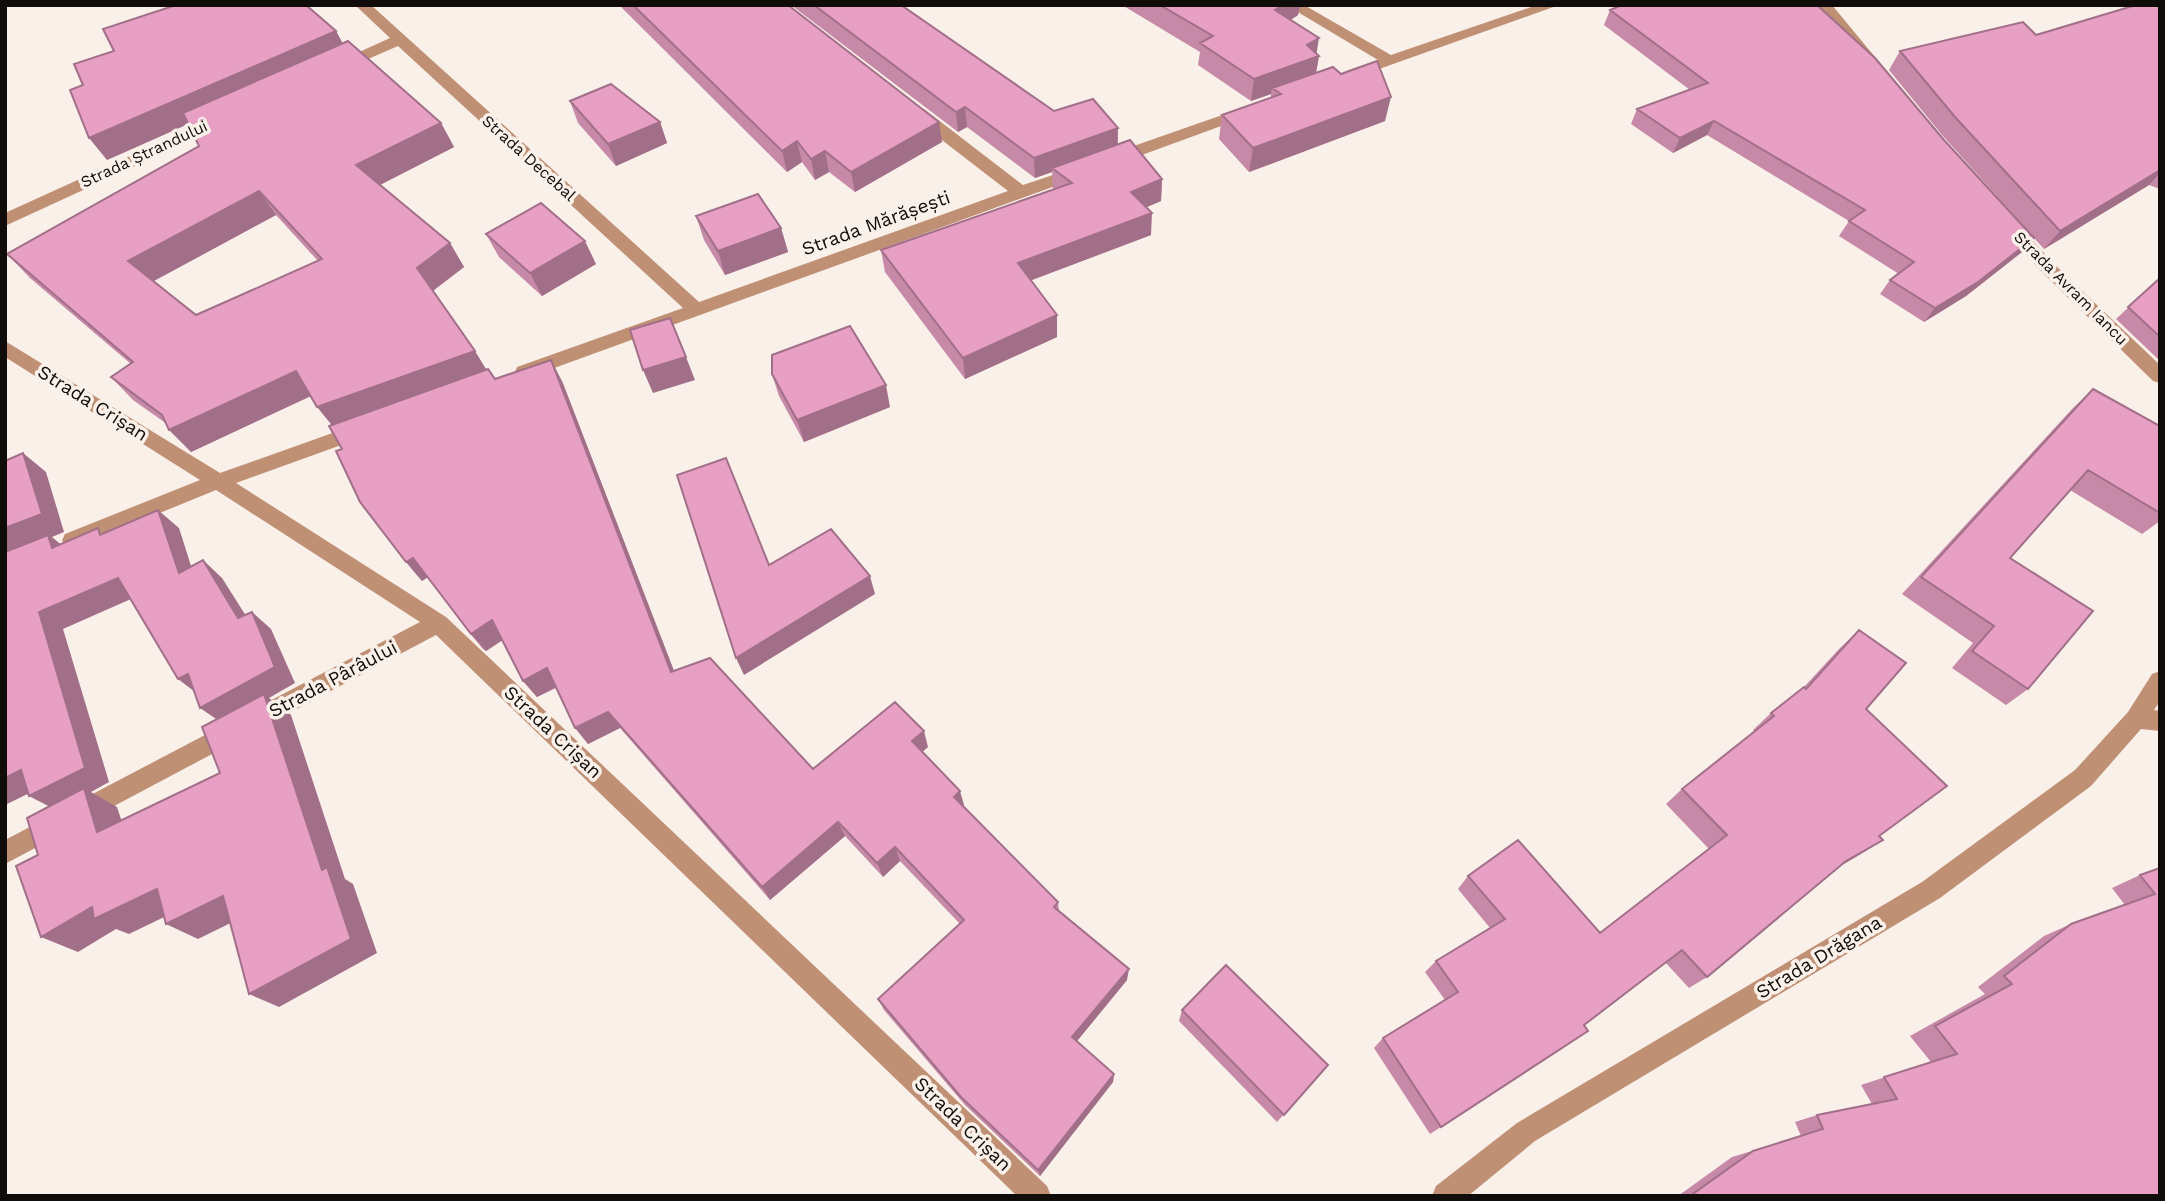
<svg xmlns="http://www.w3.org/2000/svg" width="2165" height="1201" font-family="'Work Sans',sans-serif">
<rect width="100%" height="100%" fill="#f8f0e9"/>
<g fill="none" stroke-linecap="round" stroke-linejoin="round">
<path fill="#c09075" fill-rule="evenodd" d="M355 5H371L699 302 1008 191 912 117V109H924L1023 185 1077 167 1085 172 1083 176 524 379 515 372 517 367 683 308 398 46 343 70H333V64L390 38Z
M1286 5H1304L1391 55 1537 5H1559L1351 79 1346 77V71L1378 60Z
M1817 5H1832L1875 57V63H1865Z
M1248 106 1256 111 1254 114 1120 163H1108L1106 159 1108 155Z
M216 117 222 118V126L5 226V213Z
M2008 218 2014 220 2054 264 2160 365V383L2153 381 2042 272 2002 228 2000 224Z
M5 341 220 473 355 425H369L372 430 369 435 236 483 446 617 1047 1186 1051 1196H1017L436 635 5 864V840L420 622 216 490 79 546H65L62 540 65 534 200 480 5 357Z
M2160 671V701L2154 710 2160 711V731L2141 729 2091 786 1940 898 1535 1141 1468 1196H1432L1436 1186 1517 1123 1922 882 2075 770 2128 712 2152 674Z"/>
</g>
<path fill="#c789a8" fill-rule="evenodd" d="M621 5H788L942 142 855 192 829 172 815 180 802 162 787 172 622 8Z
M791 5H901L1054 111 1118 128V145L1162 179 1161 201 1146 207 1151 235 1031 280 1057 337 965 379 885 272 881 250 1053 190 1052 172 1035 178 967 127 958 132Z
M1122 5H1300L1298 15 1291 20 1319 56 1316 73 1385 121 1249 172 1219 139 1222 115 1271 98V94L1251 101 1198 65 1200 52Z
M1612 5H1817L2031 234 1942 135 1889 70 1900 51 2036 35 2160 5V189L2149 185 2044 249 2034 238 2022 252 1966 296 1924 322 1880 294 1890 280 1899 274 1839 236 1849 221 1707 135 1673 153 1631 124 1637 109 1690 90 1604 25 1610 10 1615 8Z
M336 31 342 43 441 123 454 147 380 185 450 243 464 267 433 291 486 370 495 379 562 381 674 671 813 769 928 747 922 752 964 805 963 806 1058 902 1059 911 1127 980 1077 1041 1114 1074 1113 1082 1040 1176 965 1105 884 1010 878 999 960 924 900 861 883 877 845 836 770 900 620 728 588 744 556 688 537 697 523 681 502 640 486 651 483 649 468 631 428 577 422 581 406 562 342 449 332 425 311 396 191 452 167 424 133 400 111 377 131 364 30 278 7 254 199 146 188 124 107 160ZM276 215 318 261 196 315 154 281Z
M570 101 660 122 667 143 616 166 578 123Z
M696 216 781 228 788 252 725 275 704 240Z
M486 234 596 264 542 296 499 257Z
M2160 278V361L2116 319Z
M772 374 890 407 804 442 779 396Z
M2093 389 2160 426V521L2142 534 2070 490 2010 558 2028 689 2006 705 1952 668 1973 643 1902 594 2073 408Z
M1859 630 1879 836 1883 840 1840 866 1707 977 1689 988 1665 962 1584 1025 1588 1031 1430 1134 1374 1048 1383 1038 1445 1000 1425 972 1436 961 1490 928 1458 889 1468 876 1600 933 1709 849 1666 804 1682 789 1755 732 1753 730 1771 713 1804 687 1840 648Z
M2160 868V1196H1678L1732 1157 1801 1136 1795 1122 1817 1115 1872 1104 1861 1085 1931 1062 1910 1036 1985 994 1978 987 2044 936 2071 924 2125 905 2112 888 2140 875Z
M1182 1010 1328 1065 1277 1122 1179 1021Z"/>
<path fill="#a26f88" d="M1282 5H1300L1298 15 1271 32 1275 10Z
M336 31 348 53 107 160 89 138Z
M1319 38 1316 57 1319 56 1315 78 1272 88 1271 94 1251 101 1254 79Z
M1391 97 1385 121 1249 172 1253 148Z
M965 107 967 127 958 132 956 112Z
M1714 121 1707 135 1673 153 1680 138Z
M660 122 667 143 616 166 608 144Z
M939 122 942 142 855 192 851 172Z
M441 123 454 147 370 190 356 165Z
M1118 128 1117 149 1052 168V172L1035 178 1034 158Z
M797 141 802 162 787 172 782 151Z
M825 151 829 172 815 180 811 159Z
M2160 170V173L2149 185 2044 249 2060 231Z
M1162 179 1161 201 1131 214V192Z
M259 191 276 215 148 284 128 261Z
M1152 213 1151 235 1019 285 1018 263Z
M781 228 788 252 725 275 718 251Z
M2034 238 2022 252 1966 296 1924 322 1935 308Z
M585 241 596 264 542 296 530 273Z
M450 243 464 267 431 292 417 268Z
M1057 315V337L965 379 963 358Z
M475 351 489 374 335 429 317 407Z
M686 357 695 380 653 393 643 370Z
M551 360 562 381 681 689 671 672Z
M296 371 315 394 191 452 169 430Z
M886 385 890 407 804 442 797 420Z
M23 453 46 472 64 532 52 537 71 553 5 557V528Z
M158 510 179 528 199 591 179 573Z
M413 558 429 576 422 581 406 562Z
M203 560 222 578 258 635 238 618Z
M870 576 875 594 744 675 736 658Z
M118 578 140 595 63 629 109 782 91 792 117 807 131 849 29 796 39 612Z
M252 612 271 629 295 683 269 698 291 715 345 879 353 884 377 953 279 1007 249 994 322 870 222 723 200 708Z
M492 620 506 638 486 651 471 634Z
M547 668 560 685 537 697 523 681Z
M188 674 199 695 178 679Z
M608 712 620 728 588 744 575 728Z
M924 731 928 747 916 757 912 741Z
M21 770 48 784 5 805V778Z
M960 791 964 805 957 811 954 797Z
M838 822 845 836 770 900 762 887Z
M1883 840 1861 854 1825 875 1846 861Z
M895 847 900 861 883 877 877 863Z
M157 889 189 905 129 934 116 929 78 952 41 937 92 907Z
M223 896 253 912 198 939 166 924Z
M1129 969 1127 980 1073 1046 1072 1037Z
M1114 1074 1113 1082 1040 1176 1038 1170Z"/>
<path fill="#e79fc3" stroke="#a26f88" stroke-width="2" fill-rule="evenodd" d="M176 5H306L336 31 89 138 70 90 83 85 74 64 114 51 103 29Z
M633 5H788L939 122 851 172 825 151 811 159 797 141 782 151Z
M814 5H901L1054 111 1093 99 1118 128 1034 158 965 107 956 112Z
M1160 5H1282L1275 10 1319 38 1307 45 1319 56 1254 79 1200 43 1213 36Z
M1622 5H1817L1875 58 1944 140 2034 238 1978 282 1935 308 1890 280 1914 262 1849 221 1865 210 1714 121 1680 138 1637 109 1708 83 1610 10Z
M2136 5H2160V170L2060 231 1955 117 1900 51 2023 22 2036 35Z
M348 41 441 123 356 165 450 243 417 268 475 351 317 407 296 371 169 430 162 415 111 377 133 362 7 254 199 146 183 113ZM259 191 322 259 196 315 128 261Z
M1377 61 1391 97 1253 148 1222 115 1281 94 1272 88 1333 67 1341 74Z
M611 84 660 122 608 144 570 101Z
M1130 140 1162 179 1131 192 1152 213 1018 263 1057 315 963 358 881 250 1072 183 1052 168Z
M758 194 781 228 718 251 696 216Z
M541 203 585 241 530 273 486 234Z
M2160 278V337L2128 307Z
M670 318 686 357 643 370 630 330Z
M850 326 886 385 797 420 772 374V355Z
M551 360 671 672 710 658 813 769 895 702 924 731 912 741 960 791 954 797 1058 902 1054 907 1129 969 1072 1037 1114 1074 1038 1170 961 1097 878 999 964 920 895 847 877 863 838 822 762 887 608 712 575 728 547 668 523 681 492 620 471 634 413 558 406 562 360 502 336 451 342 449 329 426 488 369 495 379Z
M2093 389 2160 426V513L2088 470 2010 558 2093 611 2028 689 1972 651 1994 626 1921 577Z
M23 453 42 514 5 528V461Z
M726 458 769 565 831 529 870 576 736 658 677 475Z
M158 510 179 573 203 560 238 618 252 612 275 667 200 708 188 674 178 679 118 578 39 612 85 768 29 796 21 770 5 778V552L48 535 52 548 98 528 100 535Z
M1859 630 1906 663 1866 709 1947 786 1879 836 1883 840 1846 861 1707 977 1682 950 1584 1025 1588 1031 1441 1127 1383 1038 1458 992 1436 961 1505 919 1468 876 1518 840 1600 933 1727 835 1682 789 1774 716 1771 713 1804 687 1806 689Z
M264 694 322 870 327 867 351 939 249 994 223 896 166 924 157 889 94 919 92 907 41 937 16 866 38 855 27 818 84 788 97 832 220 773 202 727Z
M2160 868V1196H1690L1753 1151 1823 1129 1817 1115 1897 1099 1884 1077 1957 1054 1935 1026 2012 984 2004 976 2071 924 2155 894 2140 875Z
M1226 965 1328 1065 1284 1115 1182 1010Z"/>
<g text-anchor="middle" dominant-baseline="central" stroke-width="7" stroke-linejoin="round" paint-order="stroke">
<g font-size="16" fill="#0f0c0a" stroke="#f8f0e9">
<text transform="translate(144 154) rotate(-25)">Strada Ștrandului</text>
<text transform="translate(529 158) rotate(42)">Strada Decebal</text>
<text transform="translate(2071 288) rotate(45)">Strada Avram Iancu</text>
</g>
<g font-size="19" fill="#0f0c0a" stroke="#f8f0e9">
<text transform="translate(876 223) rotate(-20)">Strada Mărășești</text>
<text transform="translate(93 403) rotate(32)">Strada Crișan</text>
<text transform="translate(333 679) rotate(-28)">Strada Pârâului</text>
<text transform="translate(553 732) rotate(43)">Strada Crișan</text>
<text transform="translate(1819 957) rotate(-31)">Strada Drăgana</text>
<text transform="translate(963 1124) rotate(44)">Strada Crișan</text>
</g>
</g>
<rect width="2165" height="1201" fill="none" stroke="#0f0c0a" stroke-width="14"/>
</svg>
